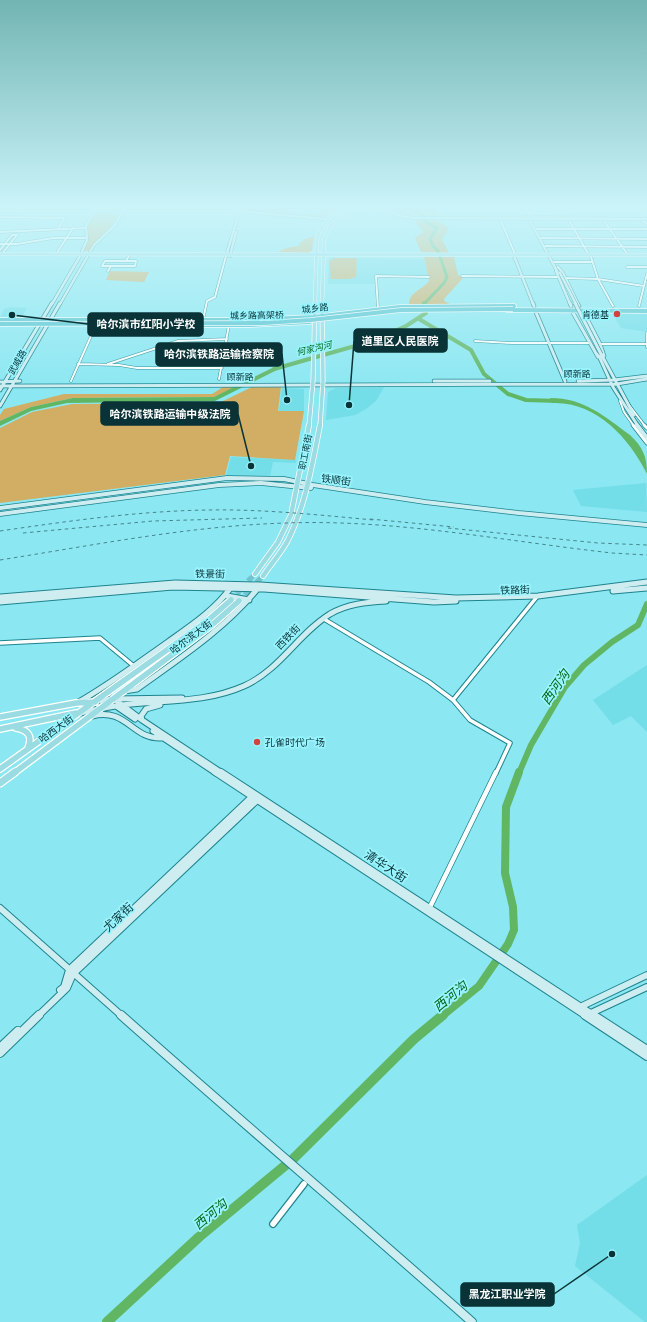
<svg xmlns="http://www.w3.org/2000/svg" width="647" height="1322" font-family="Montserrat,'Noto Sans SC',sans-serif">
<rect width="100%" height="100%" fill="#8be7f1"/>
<path fill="#73dde8" d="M329 258 424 259 428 275H374L375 284H328Z
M10 307 27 308 21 318H0L4 309Z
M612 313H647V332L621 328Z
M384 387 376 401 366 409 355 415 326 420 328 392 336 388Z
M282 388 304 389V411H279Z
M231 457 296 460V463L273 462 270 476H226Z
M646 483 647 512 581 506 573 490Z
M647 665V732L631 716 613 725 593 700Z
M647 1175V1322H645L575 1266 580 1243 577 1225Z"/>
<path fill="#d1ae64" d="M248 206H269L294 212 314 215 318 214 331 206H340L325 217 246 210Z
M378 206H435L438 216 408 215Z
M95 213 118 214 110 228 88 251H84L89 241 87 227Z
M416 220C428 220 441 219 449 229L442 239 449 253 421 252 415 238 423 232 417 224Z
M314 236 312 250 308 253 278 252 286 248 298 246 303 240Z
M424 257H454L458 275 463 278 444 299V301L450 304 409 305C409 291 423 290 429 281Z
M335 258H357L356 277 349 279H331L329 261Z
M110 271 149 272 144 282 106 280Z
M238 386 214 397 73 398 31 407 0 421V415L4 409 64 394H212L223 387Z
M252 387H281L278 411H304L295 460 230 456 225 475 0 503V428L32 412 72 404 219 403Z"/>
<path fill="#61b664" d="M280 364 283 367 215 401 67 403 31 411 0 426V421L31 407 73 398 214 397Z
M550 398C584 398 604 416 630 435 643 447 647 457 647 474 629 437 595 401 552 403Z"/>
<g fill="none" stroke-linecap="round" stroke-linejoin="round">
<path stroke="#61b664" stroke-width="3" d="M411 206 410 209 423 215 426 222 437 228 430 239 433 246 438 251 447 277 444 283 424 304"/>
<path stroke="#61b664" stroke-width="4" d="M419 319 471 350 484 374 508 394 526 400 559 401
M274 369 369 342 406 326 426 313 424 303"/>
<path stroke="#61b664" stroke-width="6" d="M519 773 531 745 565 687 584 665 612 642 638 625 647 604"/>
<path stroke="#61b664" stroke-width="8" d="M442 1016 479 986 508 944 514 930 513 907 505 873 506 807 519 772"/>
<path stroke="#61b664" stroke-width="10" d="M107 1322 199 1237 293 1159 414 1039 443 1015"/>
<path stroke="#71c3cc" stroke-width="4.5" stroke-dasharray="4.5 2" stroke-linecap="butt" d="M250 579 255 574
M260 579 263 576"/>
<path stroke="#71c3cc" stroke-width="5.5" stroke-dasharray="5.5 3" stroke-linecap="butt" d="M231 600 251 578
M239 601 261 578"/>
<defs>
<path id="street-far4" d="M525 206 531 217
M0 217 64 218 58 229
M567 217 589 255
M602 218 628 255
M638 218 647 224
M500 219 515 254
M537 229H647
M0 232 86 228
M541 238 647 239
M0 244H17L53 238H87
M545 246 647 247
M0 250 12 235H17L2 254
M56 254 73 228
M591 257 598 279 613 306
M105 261H136L135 266H102Z
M126 261 129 256
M554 262H592
M627 267H647
M108 271 111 266
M462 276 558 277
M565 278 598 279 644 286
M639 306 647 274
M378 308 376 276 429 277
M203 320 207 301 215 297 226 256
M647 333V347
M475 341 512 343H590
M600 344H647
M78 364 119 365 137 368H222
M108 364 178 341 227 339
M219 379 229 325
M71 381 96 325
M620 401 624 412 634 426
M629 405 645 426"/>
<path id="street-far3" d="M633 425 647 443
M644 425 647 428"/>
<path id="street-far2" d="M324 619 429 682 453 700
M0 643 100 638 135 667
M496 773 510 743 470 720 453 700 536 598"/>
<path id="street-far1" d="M430 907 496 772"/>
<path id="street" d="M273 1224 304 1184"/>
<path id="secondary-far5" d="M365 206 384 212
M0 211H239L335 220
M523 217 607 218
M528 217 558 273
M226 256 241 206
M230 256 236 232
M514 256 533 304
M558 267 563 273 578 304
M556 271 570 304
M52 304 80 256 87 240 86 226 97 206
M60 304 94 245 115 225 126 206"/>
<path id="secondary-far4" d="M533 303 534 306
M570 303 571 306
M577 303 579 306
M535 310 565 381
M572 311 598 357
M583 311 600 344 604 356
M598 354 613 387 638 426
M601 354 634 415
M434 381H490
M578 381 614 380 647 376
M0 382 20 381
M0 386 617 384 647 379
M0 390 52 303
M0 406 60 303"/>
<path id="secondary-far3" d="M637 425 647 438
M0 508 227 478 284 479 313 485 425 502 519 513 647 525
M0 514 219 485 261 483 311 488"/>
<path id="secondary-far2" d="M613 591 647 588
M227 596 249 600
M0 597 175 583 260 585 456 598 538 596 647 582
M0 602 173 587 264 589 434 602 456 601
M124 691 137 689C180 658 225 629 259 587
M114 699 142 720 222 773
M97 701 114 699 182 698
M77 703C109 685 138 663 168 642 192 625 215 610 232 586
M116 706 135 719
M80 713C94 710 108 707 122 705 163 700 206 703 244 686 280 670 298 634 330 614 347 604 367 602 386 601
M92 716C127 707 132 740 162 738
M142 720 141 716 146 709 160 705
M153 731 216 773"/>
<path id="secondary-far1" d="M215 772 586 1016
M221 772 595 1016
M0 908 122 1016
M60 990 64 987 69 970 252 797
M579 1009 580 1007 647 975
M589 1014 647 987
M38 1016 67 988 73 974 257 800"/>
<path id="secondary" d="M121 1015C237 1118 356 1219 472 1322
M585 1015 647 1056
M593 1015 647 1050
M0 1048 18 1031
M0 1053 39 1015"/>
<path id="primary-far4" d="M629 206 647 212
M0 254 647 255
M315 304 317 238C322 223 332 214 345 206
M322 304 324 240C329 224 340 215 353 206"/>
<path id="primary-far3" d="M309 426 313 381 315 303
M320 426 323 381 322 303"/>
<path id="primary-far2" d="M255 574 278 542 291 515 309 425
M263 576C271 564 281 553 288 540 306 504 312 465 320 425"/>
<path id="primary-far1" d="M0 717 76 703 95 702
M16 728C28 730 33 736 28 748
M0 729 76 713
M0 769 206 622 231 600
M14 773 212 625 239 601"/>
<path id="primary" d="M0 783 15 772"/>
<path id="highway" d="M507 310 647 311
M0 320H250L314 317 400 307 514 306
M138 325H250L310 322"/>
</defs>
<use href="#street-far4" stroke="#1d848e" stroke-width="3"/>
<use href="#street-far3" stroke="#1d848e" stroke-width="4.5"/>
<use href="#street-far2" stroke="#1d848e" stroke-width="5.5"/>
<use href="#street-far1" stroke="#1d848e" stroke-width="6"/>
<use href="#street" stroke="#1d848e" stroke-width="8"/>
<use href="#secondary-far5" stroke="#1d848e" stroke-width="3.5"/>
<use href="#secondary-far4" stroke="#1d848e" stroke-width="4.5"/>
<use href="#secondary-far3" stroke="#1d848e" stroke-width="5.5"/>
<use href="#secondary-far2" stroke="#1d848e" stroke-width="7"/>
<use href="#secondary-far1" stroke="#1d848e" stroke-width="8"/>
<use href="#secondary" stroke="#1d848e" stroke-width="10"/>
<use href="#primary-far4" stroke="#fff" stroke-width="4"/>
<use href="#primary-far3" stroke="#fff" stroke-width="5"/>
<use href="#primary-far2" stroke="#fff" stroke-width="6"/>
<use href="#primary-far1" stroke="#fff" stroke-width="8"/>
<use href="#primary" stroke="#fff" stroke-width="9"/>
<use href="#highway" stroke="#fff" stroke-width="5.5"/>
<use href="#street-far4" stroke="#fff" stroke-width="2"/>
<use href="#street-far3" stroke="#fff" stroke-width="3"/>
<use href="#street-far2" stroke="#fff" stroke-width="3.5"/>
<use href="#street-far1" stroke="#fff" stroke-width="4.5"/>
<use href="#street" stroke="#fff" stroke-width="5.5"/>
<use href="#secondary-far5" stroke="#cdedf1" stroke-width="2.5"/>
<use href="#secondary-far4" stroke="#cdedf1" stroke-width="3"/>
<use href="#secondary-far3" stroke="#cdedf1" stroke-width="4"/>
<use href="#secondary-far2" stroke="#cdedf1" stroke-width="5"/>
<use href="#secondary-far1" stroke="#cdedf1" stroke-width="6"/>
<use href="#secondary" stroke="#cdedf1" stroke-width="8"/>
<use href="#primary-far4" stroke="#9adce2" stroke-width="3"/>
<use href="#primary-far3" stroke="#9adce2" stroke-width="3.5"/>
<use href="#primary-far2" stroke="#9adce2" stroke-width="4.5"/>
<use href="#primary-far1" stroke="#9adce2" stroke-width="5.5"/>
<use href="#primary" stroke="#9adce2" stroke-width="7"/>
<use href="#highway" stroke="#57c4cf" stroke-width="4"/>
<path stroke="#45868d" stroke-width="1" stroke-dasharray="3.5 3.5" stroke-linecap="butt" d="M370 519 454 527
M448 528 598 543 647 545
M0 531C69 521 138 511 208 510 263 509 319 515 374 520
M23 533 153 521 262 518
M0 560C95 545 189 526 286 523 395 519 504 541 612 553L647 555"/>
<defs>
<path id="secondary-bridge-far1" d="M379 209 405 217 415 218 647 219
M560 273 576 304"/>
<path id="secondary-bridge" d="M575 303 601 354"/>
<path id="primary-bridge" d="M636 206 647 210"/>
<path id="highway-bridge" d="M0 324 264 323 311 320 401 310 513 309"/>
</defs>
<use href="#secondary-bridge-far1" stroke="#1d848e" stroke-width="3.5" stroke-linecap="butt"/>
<use href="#secondary-bridge" stroke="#1d848e" stroke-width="4.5" stroke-linecap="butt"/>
<use href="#primary-bridge" stroke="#fff" stroke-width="4" stroke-linecap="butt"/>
<use href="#highway-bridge" stroke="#fff" stroke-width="5.5" stroke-linecap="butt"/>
<use href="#secondary-bridge-far1" stroke="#cdedf1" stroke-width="2.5"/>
<use href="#secondary-bridge" stroke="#cdedf1" stroke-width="3"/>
<use href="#primary-bridge" stroke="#9adce2" stroke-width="3"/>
<use href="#highway-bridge" stroke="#57c4cf" stroke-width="4"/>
</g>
<linearGradient id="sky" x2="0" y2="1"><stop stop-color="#72b5b3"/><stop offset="0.53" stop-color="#cbf4f9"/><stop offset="1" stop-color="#cbf4f9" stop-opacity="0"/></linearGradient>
<rect width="647" height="391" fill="url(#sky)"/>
<g fill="#d14242" stroke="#98f4fe" stroke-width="1.5">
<circle cx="617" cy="314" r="4"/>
<circle cx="257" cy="742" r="4"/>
</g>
<g text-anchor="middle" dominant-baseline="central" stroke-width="3.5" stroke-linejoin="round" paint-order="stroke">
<g font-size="9" fill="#093337" stroke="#98f4fe">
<text transform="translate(315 308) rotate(-6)">城乡路</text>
<text transform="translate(257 315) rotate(-1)">城乡路高架桥</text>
<text transform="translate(17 362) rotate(-60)">武威路</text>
<text x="577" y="373">顾新路</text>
<text x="240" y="376">顾新路</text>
<text transform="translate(305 452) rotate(-79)">职工南街</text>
</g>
<g font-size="9" fill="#093337" stroke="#98f4fe" text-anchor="end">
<text x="609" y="314">肯德基</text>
</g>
<g font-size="9" font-style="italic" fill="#056617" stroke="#98f4fe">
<text transform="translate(314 348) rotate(-13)">何家沟河</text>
</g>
<g font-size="10" fill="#093337" stroke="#98f4fe">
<text transform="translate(336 480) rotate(8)">铁顺街</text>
<text transform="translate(210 574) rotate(1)">铁景街</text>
<text transform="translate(515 590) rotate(-2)">铁路街</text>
<text transform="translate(191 637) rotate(-37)">哈尔滨大街</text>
<text transform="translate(288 637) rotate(-46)">西铁街</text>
<text transform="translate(56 729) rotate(-36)">哈西大街</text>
</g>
<g font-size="10" fill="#093337" stroke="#98f4fe" text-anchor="start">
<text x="265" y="742">孔雀时代广场</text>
</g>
<g font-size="12" fill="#093337" stroke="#98f4fe">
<text transform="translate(386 866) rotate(33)">清华大街</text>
<text transform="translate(118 917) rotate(-43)">尤家街</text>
</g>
<g font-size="13" font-style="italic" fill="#056617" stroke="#98f4fe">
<text transform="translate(555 687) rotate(-55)">西河沟</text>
<text transform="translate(450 996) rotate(-39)">西河沟</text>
<text transform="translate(210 1214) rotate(-40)">西河沟</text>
</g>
</g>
<path fill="none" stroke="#093337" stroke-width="1.5" d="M12 315L88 324M349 405L354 341M287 400L282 354M251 466L238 414M612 1254L554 1294"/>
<g fill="#093337" stroke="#98f4fe" stroke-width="1.5">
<circle cx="12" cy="315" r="4"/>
<circle cx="349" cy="405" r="4"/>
<circle cx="287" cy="400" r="4"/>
<circle cx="251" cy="466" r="4"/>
<circle cx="612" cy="1254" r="4"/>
</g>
<g fill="#093337" stroke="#093337" stroke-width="1.5">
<rect x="88" y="313" width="115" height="23" rx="4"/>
<rect x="354" y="329" width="93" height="23" rx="4"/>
<rect x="156" y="343" width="126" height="23" rx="4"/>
<rect x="101" y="402" width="137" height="23" rx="4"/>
<rect x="461" y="1283" width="93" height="23" rx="4"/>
</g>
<g font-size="11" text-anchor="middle" font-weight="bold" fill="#fff">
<text x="146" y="328">哈尔滨市红阳小学校</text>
<text x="400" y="345">道里区人民医院</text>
<text x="219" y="358">哈尔滨铁路运输检察院</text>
<text x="170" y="418">哈尔滨铁路运输中级法院</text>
<text x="507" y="1298">黑龙江职业学院</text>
</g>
</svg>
